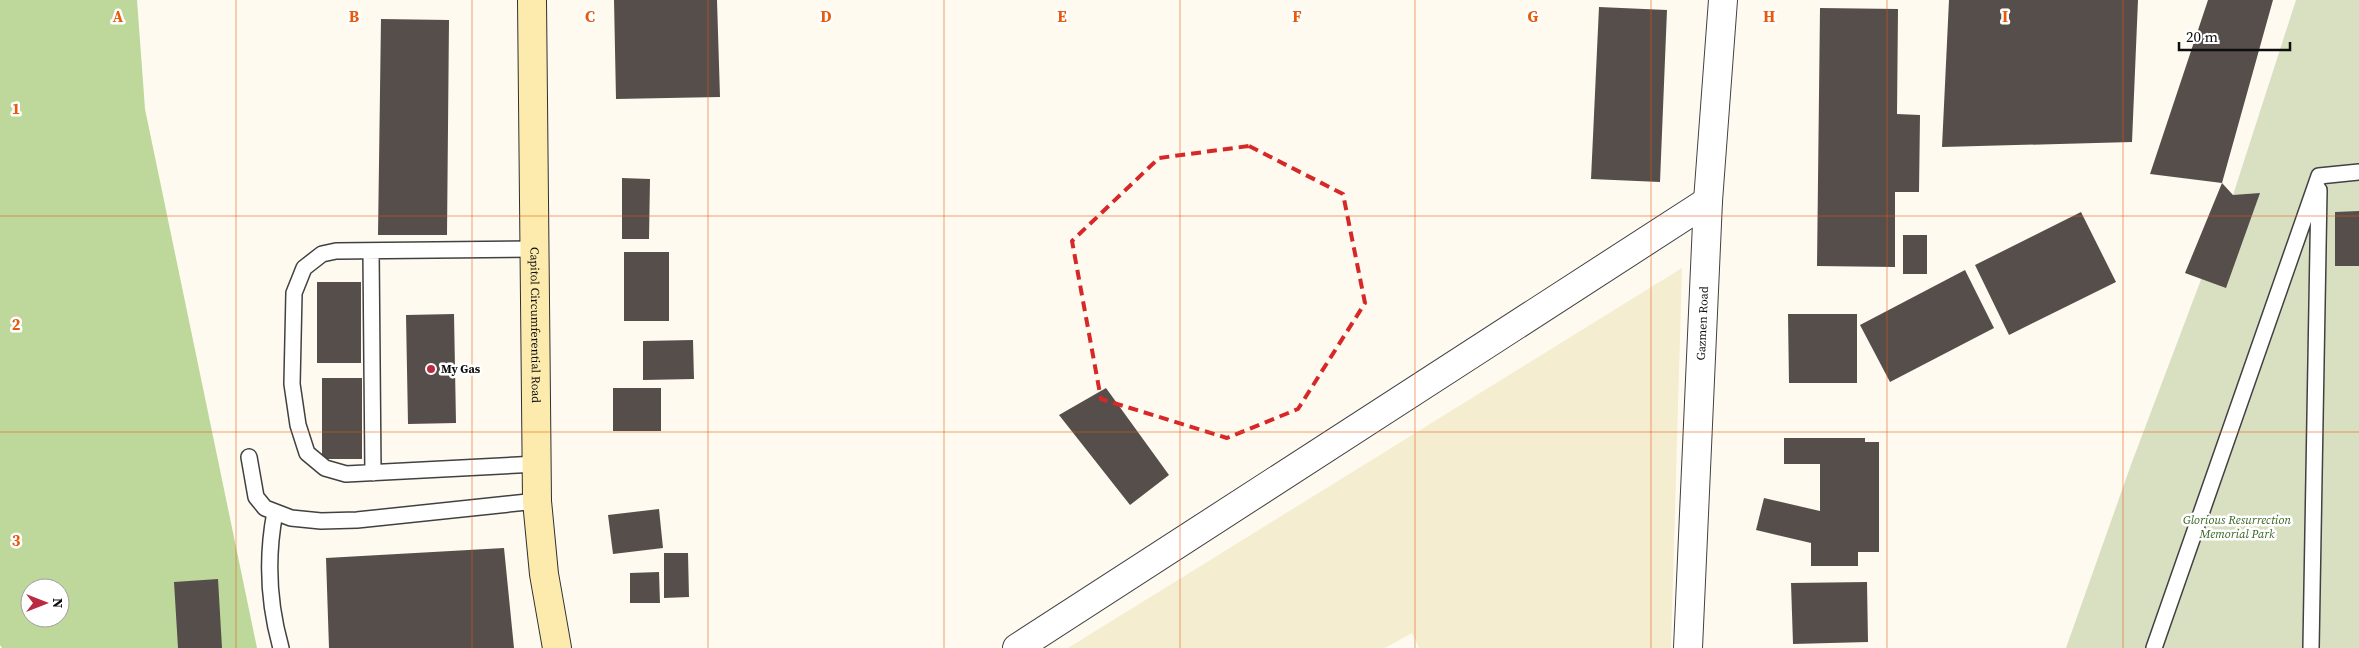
<svg xmlns="http://www.w3.org/2000/svg" width="2359" height="648" font-family="'Source Serif 4',serif">
<rect width="100%" height="100%" fill="#fefaf0"/>
<path fill="#f4edd0" d="M1682 268 1671 648H1419L1412 633 1385 648H1068Z"/>
<path fill="#bdd89a" fill-rule="evenodd" d="M0 0H137L145 109 257 648H2L0 645ZM30 588H60V618H30Z"/>
<path fill="#d9e0c1" d="M2296 0H2359V648H2066L2132 462 2233 195Z"/>
<path fill="#564e4b" d="M614 0H717L720 97 616 99Z
M1949 0H2138L2132 142 1942 147Z
M2208 0H2273L2222 183 2150 174Z
M1599 7 1667 10 1660 182 1591 179Z
M1820 8 1898 9 1897 114 1920 115 1919 192H1895V267L1817 266Z
M381 19 449 20 447 235H378Z
M622 178 650 179 649 239H622Z
M2222 183 2233 195 2260 193 2226 288 2185 273Z
M2359 211V266H2335V212Z
M2081 212 2116 282 2009 335 1975 265Z
M1903 235H1927V274H1903Z
M624 252H669V321H624Z
M1965 270 1994 328 1890 382 1860 325Z
M317 282H361V363H317Z
M454 314 456 423 408 424 406 315Z
M1788 314H1857V383H1789Z
M693 340 694 379 643 380V341Z
M322 378H362V459H322Z
M613 388H661V431H613Z
M1106 388 1169 475 1130 505 1059 415Z
M1784 438H1865V442H1879V552H1858V566H1811V543L1756 530 1764 498 1820 511V464H1784Z
M659 509 663 548 613 554 608 515Z
M504 548 514 648H329L326 558Z
M664 553H688L689 597 664 598Z
M659 572 660 603H630V573Z
M218 579 222 648H178L174 582Z
M1867 582 1868 642 1793 644 1791 583Z"/>
<g fill="none" stroke-linecap="round" stroke-linejoin="round">
<defs>
<path id="service" d="M536 249 336 251 322 254 304 268 294 293 292 384 298 425 307 453 325 468 346 474 537 464
M371 251 373 473
M249 457 256 497 265 508 291 518 321 521 357 520 537 501
M275 512C266 559 268 602 281 648
M2154 648 2319 176 2359 172
M2311 648 2319 190"/>
<path id="minor" d="M1017 648 1708 201"/>
<g id="tertiary">
<path id="s1" d="M1688 648 1708 201 1723 0"/>
</g>
<g id="secondary">
<path id="s2" d="M532 0 537 501 544 574 557 648"/>
</g>
</defs>
<use href="#service" stroke="#414141" stroke-width="18"/>
<use href="#minor" stroke="#414141" stroke-width="30"/>
<use href="#tertiary" stroke="#414141" stroke-width="30"/>
<use href="#secondary" stroke="#303030" stroke-width="30"/>
<use href="#service" stroke="#fff" stroke-width="15"/>
<use href="#minor" stroke="#fff" stroke-width="28"/>
<use href="#tertiary" stroke="#fff" stroke-width="28"/>
<use href="#secondary" stroke="#fcebad" stroke-width="28"/>
</g>
<path fill="none" stroke="#d62828" stroke-width="4" stroke-dasharray="10 6" stroke-linejoin="round" d="M1249 146 1343 194 1365 303 1298 409 1227 438 1101 399 1072 241 1159 158Z"/>
<path fill="none" stroke="#e8590c" stroke-width="1" stroke-opacity="0.55" d="M236 0V648M472 0V648M708 0V648M944 0V648M1180 0V648M1415 0V648M1651 0V648M1887 0V648M2123 0V648M0 216H2359M0 432H2359"/>
<circle fill="#ba2a41" stroke="#fff" stroke-width="2" cx="431" cy="369" r="5"/>
<g text-anchor="middle" dominant-baseline="central" stroke-width="5" stroke-linejoin="round" paint-order="stroke">
<g font-size="12" fill="#0e0e0e" stroke="#fff">
<text stroke="none"><textPath href="#s1" startOffset="325">Gazmen Road</textPath></text>
<text stroke="none"><textPath href="#s2" startOffset="325">Capitol Circumferential Road</textPath></text>
</g>
<g font-size="12" font-weight="bold" fill="#0e0e0e" stroke="#fff" text-anchor="start">
<text x="441" y="369">My Gas</text>
</g>
<g font-size="12" font-style="italic" fill="#366420" stroke="#fff">
<text x="2237" y="520">Glorious Resurrection<tspan x="2237" dy="14">Memorial Park</tspan></text>
</g>
</g>
<g font-size="16" text-anchor="middle" font-weight="bold" fill="#e8590c" stroke="#fff" stroke-width="5" stroke-linejoin="round" paint-order="stroke">
<text x="118" y="22">A</text>
<text x="354" y="22">B</text>
<text x="590" y="22">C</text>
<text x="826" y="22">D</text>
<text x="1062" y="22">E</text>
<text x="1297" y="22">F</text>
<text x="1533" y="22">G</text>
<text x="1769" y="22">H</text>
<text x="2005" y="22">I</text>
<text x="16" y="114">1</text>
<text x="16" y="330">2</text>
<text x="16" y="546">3</text>
</g>
<g transform="translate(45 603) rotate(90)"><circle r="24" fill="#ffffff" stroke="#9f9f9f"/>
<path d="M0-4L9 19L0 12L-9 19Z" fill="#ba2a41"/>
<text y="-8" font-size="14" font-weight="bold" text-anchor="middle" fill="#0e0e0e">N</text>
</g>
<path d="M2179 42v8h111v-8" fill="none" stroke="#0e0e0e" stroke-width="2.5"/>
<text x="2186" y="42" font-size="15" fill="#0e0e0e" stroke="#ffffff" stroke-width="4" paint-order="stroke">20 m</text>
</svg>
